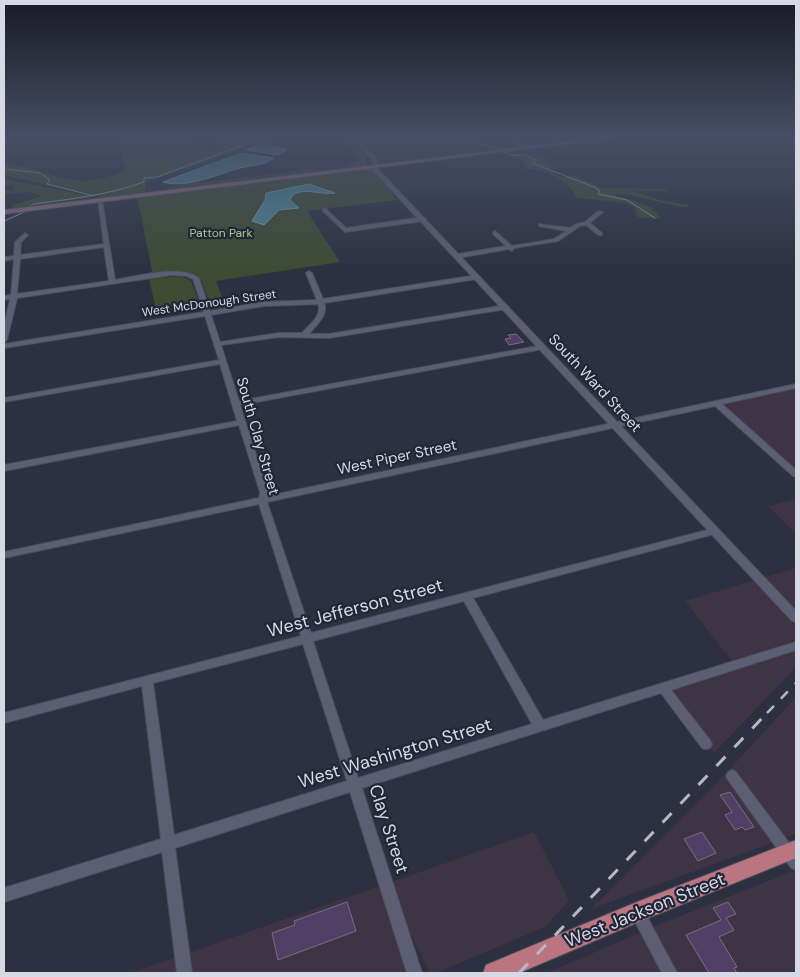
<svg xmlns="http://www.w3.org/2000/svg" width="800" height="977" font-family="'DM Sans',sans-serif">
<rect width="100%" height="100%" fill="#2d3041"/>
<path fill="#3f3443" d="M351 136H433L502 151 376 166 374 159Z
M796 387V474L716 403Z
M796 499V534L768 506Z
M796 568V667L714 753 663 688 735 665 685 601Z
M796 697V834L591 909 728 771Z
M534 832 569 900 545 927 436 973H430L387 886 408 973H131Z
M796 870V973H547L646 930Z"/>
<path fill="#3e4b32" d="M118 136 125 139 190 136 198 146 213 152 221 147 214 136 239 139 242 137 238 136H265L256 138 237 150 153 180 146 183 145 192 104 198 4 175V164C29 165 49 176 73 180 89 183 112 177 126 170Z
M344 137 349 138 366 157V165L349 168 345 165 348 162 358 161 359 158Z
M531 153 541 157 552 166 550 170 560 177 576 176 602 188 666 189 668 191 629 190 663 201 690 205 688 207H680L631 195 612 193C623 200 657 203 660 219L637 217 635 208 626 203 578 198C573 194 575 193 571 189 562 179 541 167 527 170L523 161 510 155Z
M373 167 397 200 307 211 340 262 216 281 226 307 212 309 201 280 187 274 153 276 137 195Z
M314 169 320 170 159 190 181 185Z
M4 179 95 197 12 208 13 205 42 196 28 192 4 194V191L14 189V186L4 184Z
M181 276 191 281 199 302 156 309 149 279Z"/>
<path fill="#4d8998" stroke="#76a1af" d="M265 143 286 150 278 155 246 150Z
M241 153 274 158C264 166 252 165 240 168 217 174 188 189 163 182Z
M309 184 335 193C323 196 296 184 290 200L299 208 279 210 264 225 252 221 265 200 266 193Z"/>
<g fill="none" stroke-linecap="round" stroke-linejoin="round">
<path stroke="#76a1af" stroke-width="1" d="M433 136 499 148 511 155H525L535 160 532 163 594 187 600 191 598 194 627 200 655 218
M4 169 40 173 50 180 47 184 94 196
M28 208 34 204C71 199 108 195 144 182V178L157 177 268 136
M4 221 29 210"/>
</g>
<path fill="#514066" stroke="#766e82" d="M516 334 524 342 509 345 505 339 511 338 508 335Z
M730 792 754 827 745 830 742 827 735 830 725 815 732 812 720 795Z
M702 832 716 853 698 861 684 839Z
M347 902 356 931 278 960 272 933 295 925 294 921Z
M728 902 736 914 726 918 734 930 719 937 737 967 734 968 737 973H709L686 935 721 920 713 908Z"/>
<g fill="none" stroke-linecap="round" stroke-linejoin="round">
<defs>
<path id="minor" d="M349 136H353L376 158 378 167H374L372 159Z
M504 136H509L528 148 524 149Z
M98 199 102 200 115 280C137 276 180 264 199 278L210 311 264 302 317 300 306 273 309 271 312 273 323 299 477 275 480 277 477 279 324 303C329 315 316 325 309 334H329L506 305 509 307 506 309 329 338 279 337 221 345 239 401 543 345 546 347 543 349 240 405 268 492V496L796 384V388L722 404 796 470V477L793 476 715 406 267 502 311 633 715 528 718 529 720 531 718 533 473 598 543 720 796 642V650L671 690 710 740 712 744 710 748 706 749 702 748 661 693 362 788 422 973H407L350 792 175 848 192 973H177L162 852 4 902V888L161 839 142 686 4 723V713L301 636 259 504 4 558V552L259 498 260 492 239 425 4 471V465L237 421 220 364 4 402V398L219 360 205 316 4 348V344L204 312 193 279 186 276 172 275 17 298 7 340 4 342V326L10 299 4 300V296L11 295 14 259 4 261V257L14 256 15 242 25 233 28 235 21 242 20 255 104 244ZM104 247 109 281 17 294 20 259ZM318 304C323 315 309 325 302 333H279L220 342 211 315 264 306ZM464 601 532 724 358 778 313 641ZM303 644 347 781 174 835 153 683Z
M325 208 346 228 423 217 426 219 423 221 345 232 323 211V209Z
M598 211 603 212 590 223 602 233V235H598L586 225 580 226 558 241 514 248 512 251 509 249 458 258 455 256 458 254 506 246 493 234V232L495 231 512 246 554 239 566 231 539 226V224L570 228 576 224 585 222Z
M732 770 736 772 796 852V870L791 868 728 780 726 776 728 772Z
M637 905 642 907 677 973H662L630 912 632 907Z"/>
<path id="tertiary" d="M371 166H375L796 611V622L792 621 371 168Z"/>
<path id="secondary" d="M616 136H631L4 214V210Z"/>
<path id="primary" d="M796 840V858L641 921 519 973H483L486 965 637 902Z"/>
</defs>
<use href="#minor" stroke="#4b4e5c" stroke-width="2"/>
<use href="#tertiary" stroke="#4b4e5c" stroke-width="2"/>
<use href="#secondary" stroke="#4b4e5c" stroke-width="2"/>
<use href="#primary" stroke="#4b4e5c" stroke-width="2"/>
<use href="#minor" fill="#5c5f73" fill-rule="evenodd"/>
<use href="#tertiary" fill="#5c5f73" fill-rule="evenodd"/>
<use href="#secondary" fill="#8b6a7a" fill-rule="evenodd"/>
<use href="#primary" fill="#ba7581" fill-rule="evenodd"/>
<path stroke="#b6b9c5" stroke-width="2.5" stroke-dasharray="10 10" stroke-linecap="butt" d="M767 713 796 683"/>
<path stroke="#b6b9c5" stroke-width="3" stroke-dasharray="13 13" stroke-linecap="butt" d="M519 973 768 712"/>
</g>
<linearGradient id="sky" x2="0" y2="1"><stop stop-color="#191a24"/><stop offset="0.5" stop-color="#464e65"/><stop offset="1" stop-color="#464e65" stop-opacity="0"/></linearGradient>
<rect width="800" height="273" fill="url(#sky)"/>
<g text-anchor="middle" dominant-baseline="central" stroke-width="4.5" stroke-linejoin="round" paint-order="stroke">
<g font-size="12" fill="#abcb89" stroke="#232637">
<text x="221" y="233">Patton Park</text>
</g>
<g font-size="12" fill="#d7dae5" stroke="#232637">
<text transform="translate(209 303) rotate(-8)">West McDonough Street</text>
</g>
<g font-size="15" fill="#d7dae5" stroke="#232637">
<text transform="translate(595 383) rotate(47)">South Ward Street</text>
<text transform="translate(258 436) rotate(74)">South Clay Street</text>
<text transform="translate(397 457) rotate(-12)">West Piper Street</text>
</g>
<g font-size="18" fill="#d7dae5" stroke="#232637">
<text transform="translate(355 608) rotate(-15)">West Jefferson Street</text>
<text transform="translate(395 753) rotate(-17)">West Washington Street</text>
<text transform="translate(389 829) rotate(72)">Clay Street</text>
<text transform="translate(645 910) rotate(-22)">West Jackson Street</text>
</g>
</g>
<rect width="800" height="977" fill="none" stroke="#d7dae5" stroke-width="10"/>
</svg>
